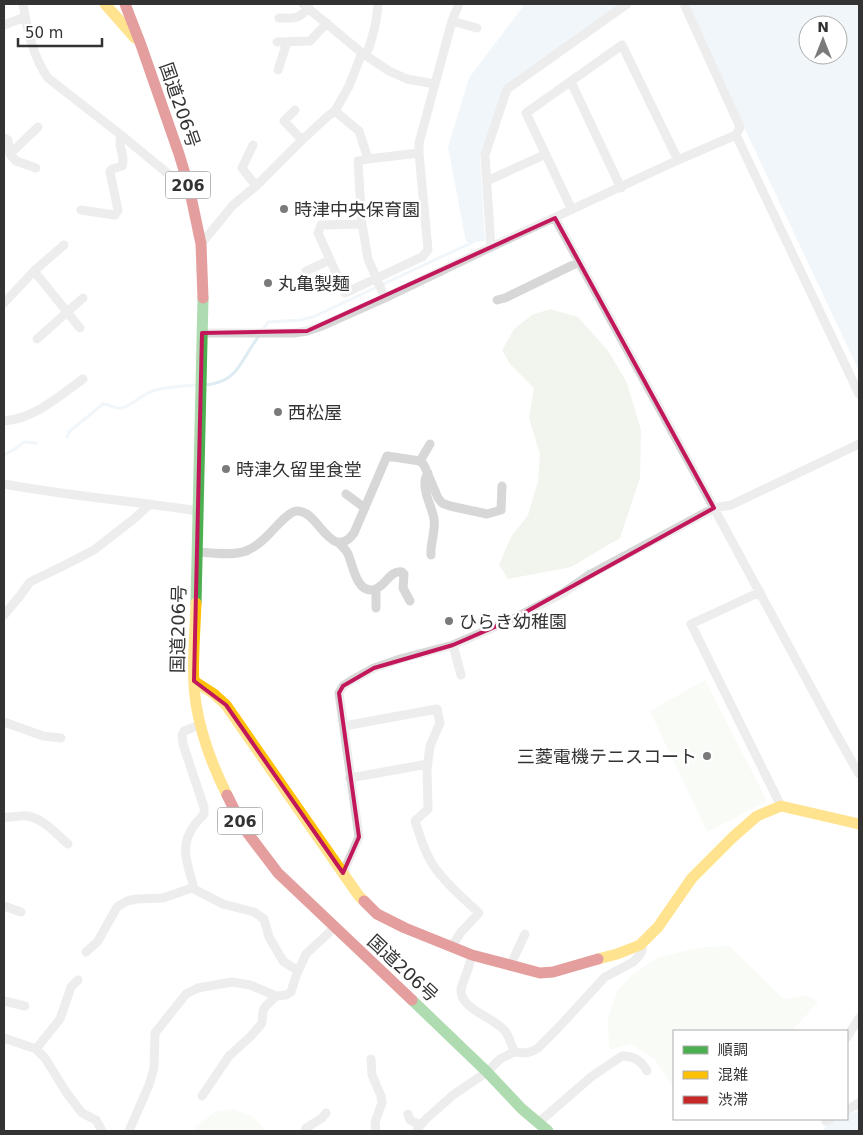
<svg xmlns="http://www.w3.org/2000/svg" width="863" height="1135" font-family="'DejaVu Sans','Noto Sans JP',sans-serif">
<rect width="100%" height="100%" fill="#fff"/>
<path fill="#f1f5ed" d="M550 309 578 317 609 352 627 383 641 430 640 478 620 538 571 567 508 579 499 565 511 537 528 515 538 482 540 454 529 418 534 388 510 364 502 350 514 329 532 315Z
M705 680 767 801 707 832 650 711Z
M729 946 784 999 806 995 818 1002 792 1031H674V1087L671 1084 655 1060 631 1044 609 1050 608 1019 617 991 632 975 657 958 685 951 706 947Z
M232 1109 252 1116 266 1131H193L196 1126 215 1112Z"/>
<path fill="#ddebf3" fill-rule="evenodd" d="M525 4H622L505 87 480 157 485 241 466 242 448 147 469 78Z
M686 4H859V371ZM808 25H838V55H808Z"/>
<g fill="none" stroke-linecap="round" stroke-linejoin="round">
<path stroke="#ddebf3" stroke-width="3" d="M205 385C232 383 238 369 250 349 256 340 262 331 268 322L301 320 313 317 473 242
M67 437 69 432 103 404C110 404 116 410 122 408 129 406 139 398 146 394 159 387 182 386 197 385
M4 455 15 449 24 442 37 443"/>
<path stroke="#ddebf3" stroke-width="20" d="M834 1131 859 1121"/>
<path stroke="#d7d7d7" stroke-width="9" d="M23 4C27 29 33 57 48 78L121 135 172 177 188 187
M303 4 362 53 389 71 407 79 435 84
M279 18C295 18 297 20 309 8
M452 21 477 28
M4 25 25 17
M277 42 310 41 327 23
M366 55C373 38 377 22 378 4
M278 70 287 42
M571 82 621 188
M295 110 284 121 302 140
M335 111 359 131 368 159 358 161 362 224 368 259 385 298
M736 135 859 394
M4 138 8 140 10 154 16 161 36 168
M253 145 242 168 256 186
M419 153V143L452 21 459 4
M10 154 38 127
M487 181 546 154
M81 210 115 215 118 210 110 172 112 169 122 166C125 157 121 152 120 144 120 142 121 136 121 135
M572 210 526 113 622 45 678 160
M555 218 714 508 833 728 859 774
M362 224 321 225 318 233 345 293 422 257 428 250 419 153 368 159
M201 244 233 205 256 186 302 140 328 116 335 111 349 86 362 53
M491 247 485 155 507 89 627 4
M34 271 80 328
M306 271 330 260
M497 300 505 298 579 262
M4 303 34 271 64 245
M202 333H294L307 331 322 326 385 298 491 247 678 160 736 135 740 127 684 4
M37 339 83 298
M4 421C34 419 59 396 83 379
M420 461 430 444
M428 473C419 486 432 506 434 519 436 532 430 543 431 555
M4 484C68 496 133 501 198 511
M346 494 365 508
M338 542C341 546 346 549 348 554 353 565 356 592 373 590 385 588 389 570 402 572L404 574 403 588 410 601
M197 552C211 553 233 556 246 551 253 548 260 543 265 538 273 531 288 511 297 511 318 509 331 564 354 533L387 456 420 461 424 465 438 498 442 503 450 506 487 514 501 510 502 486
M376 589V608
M760 592 691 624 781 806
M4 615 19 597 30 582 63 566 94 550 135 518 150 504
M453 645 461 675
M4 722 43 736 61 738
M200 725 184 731 182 735 183 744 204 807V814C202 817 199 819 196 823 179 844 186 860 193 884L192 888 223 904 254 912 264 919 269 937 283 961 298 971
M344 726 437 709 440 723 430 746 427 769 428 809 415 821C420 836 424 852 433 865 445 883 463 898 479 913L461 932 452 946
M350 778 428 764
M4 817C12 818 20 815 28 816 44 819 56 834 68 844
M343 873 359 837 339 693 343 686 352 680 374 668 400 659 453 645 513 619 563 593 589 575 714 508 731 505 859 444
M4 906 21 912
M86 952 98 941 117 907 127 901 136 899 163 898 192 888
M472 955C470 961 469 968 466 974 465 979 462 983 461 989 460 1010 493 1016 505 1031 509 1037 512 1045 514 1052
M510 966 525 934
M4 1001 25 1006
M847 1037 859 1018
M4 1038 36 1049 45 1058 66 1092 82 1113 96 1120 102 1131
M36 1049 60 1019 71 987 78 980
M371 1059 372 1075 381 1096 382 1103 375 1122 376 1131
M202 1096 229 1056 251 1036 262 1023 263 1011 265 1007 276 996
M847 1110 859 1103
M408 1114 410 1120 420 1125
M826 1121 831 1119
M538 1123 591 1077 622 1056C633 1056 642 1061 647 1071
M129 1131 149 1085 154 1068 155 1033 186 994 198 988 232 982 250 985 276 996 286 995 291 992 296 976 306 954 335 927
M305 1131 306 1128 322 1118 326 1113
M417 1131 418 1128 425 1120 453 1095 487 1072 500 1059 514 1052 526 1053 533 1051 538 1048 559 1027 605 977 633 962 639 956 642 951V943"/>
<path stroke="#4caf50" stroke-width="11" d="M196 603 203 298
M412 1000 487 1072 522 1109 548 1131"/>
<path stroke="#ffc107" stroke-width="11" d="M105 4 135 38
M196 603C195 636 191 671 196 704 201 735 213 767 227 795
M194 681 214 694 226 705 347 879 359 896 364 901
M598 959 617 954 640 945 658 927 692 878 733 837 757 816 781 806 859 824"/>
<path stroke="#c62828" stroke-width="11" d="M125 4 141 45 179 154 189 187 201 244 203 298
M227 795 243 827 278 873 412 1000
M364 901 377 914 405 928 472 955 540 973 553 972 598 959"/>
</g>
<path d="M0 0H863V1135H0ZM555 218 714 508 513 619 453 645 374 668 343 686 339 693 359 837 343 873 226 705 194 681 202 333 307 331Z" fill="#fff" fill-opacity=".55" fill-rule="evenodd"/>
<path fill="none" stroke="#c2185b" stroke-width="4" stroke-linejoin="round" d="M555 218 714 508 513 619 453 645 374 668 343 686 339 693 359 837 343 873 226 705 194 681 202 333 307 331Z"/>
<g fill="#7a7a7a" stroke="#fff" stroke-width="2">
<circle cx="284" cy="209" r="5"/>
<circle cx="268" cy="283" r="5"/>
<circle cx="278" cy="412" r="5"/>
<circle cx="226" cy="469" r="5"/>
<circle cx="449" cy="621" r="5"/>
<circle cx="707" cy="756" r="5"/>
</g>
<g text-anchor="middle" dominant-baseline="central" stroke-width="5" stroke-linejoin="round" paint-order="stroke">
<g fill="#fff" stroke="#707070" stroke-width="1">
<rect x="165.5" y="171.5" width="45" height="27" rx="4"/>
<rect x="217.5" y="807.5" width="45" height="27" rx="4"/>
</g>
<g font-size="16" font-weight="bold" fill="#333">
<text x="188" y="185">206</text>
<text x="240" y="821">206</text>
</g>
<g font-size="18" fill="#333" stroke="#fff">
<text transform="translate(180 105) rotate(71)">国道206号</text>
<text transform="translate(178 629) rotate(-89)">国道206号</text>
<text transform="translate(403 968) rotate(43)">国道206号</text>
</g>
<g font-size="18" fill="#333" stroke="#fff" text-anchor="start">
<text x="294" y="209">時津中央保育園</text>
<text x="278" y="283">丸亀製麺</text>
<text x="288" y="412">西松屋</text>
<text x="236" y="469">時津久留里食堂</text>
<text x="459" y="621">ひらき幼稚園</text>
<text x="697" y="756" text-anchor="end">三菱電機テニスコート</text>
</g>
</g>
<rect width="863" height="1135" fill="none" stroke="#333333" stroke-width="10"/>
<rect x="673" y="1030" width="175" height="90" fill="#ffffff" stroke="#adadad"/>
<rect x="683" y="1046" width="25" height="8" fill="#4caf50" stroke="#adadad"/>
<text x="718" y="1055" font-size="15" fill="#333333">順調</text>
<rect x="683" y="1071" width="25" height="8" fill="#ffc107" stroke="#adadad"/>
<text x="718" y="1080" font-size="15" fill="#333333">混雑</text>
<rect x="683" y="1096" width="25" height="8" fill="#c62828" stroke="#adadad"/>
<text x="718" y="1105" font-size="15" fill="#333333">渋滞</text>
<g transform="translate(823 40)"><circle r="24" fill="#ffffff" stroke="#adadad"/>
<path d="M0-4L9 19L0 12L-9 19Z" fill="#7a7a7a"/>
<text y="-8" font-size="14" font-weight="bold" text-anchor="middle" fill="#333333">N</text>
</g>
<path d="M18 38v8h84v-8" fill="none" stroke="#333333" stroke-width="2.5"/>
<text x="25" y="38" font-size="15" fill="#333333" stroke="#ffffff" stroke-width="4" paint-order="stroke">50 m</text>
</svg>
